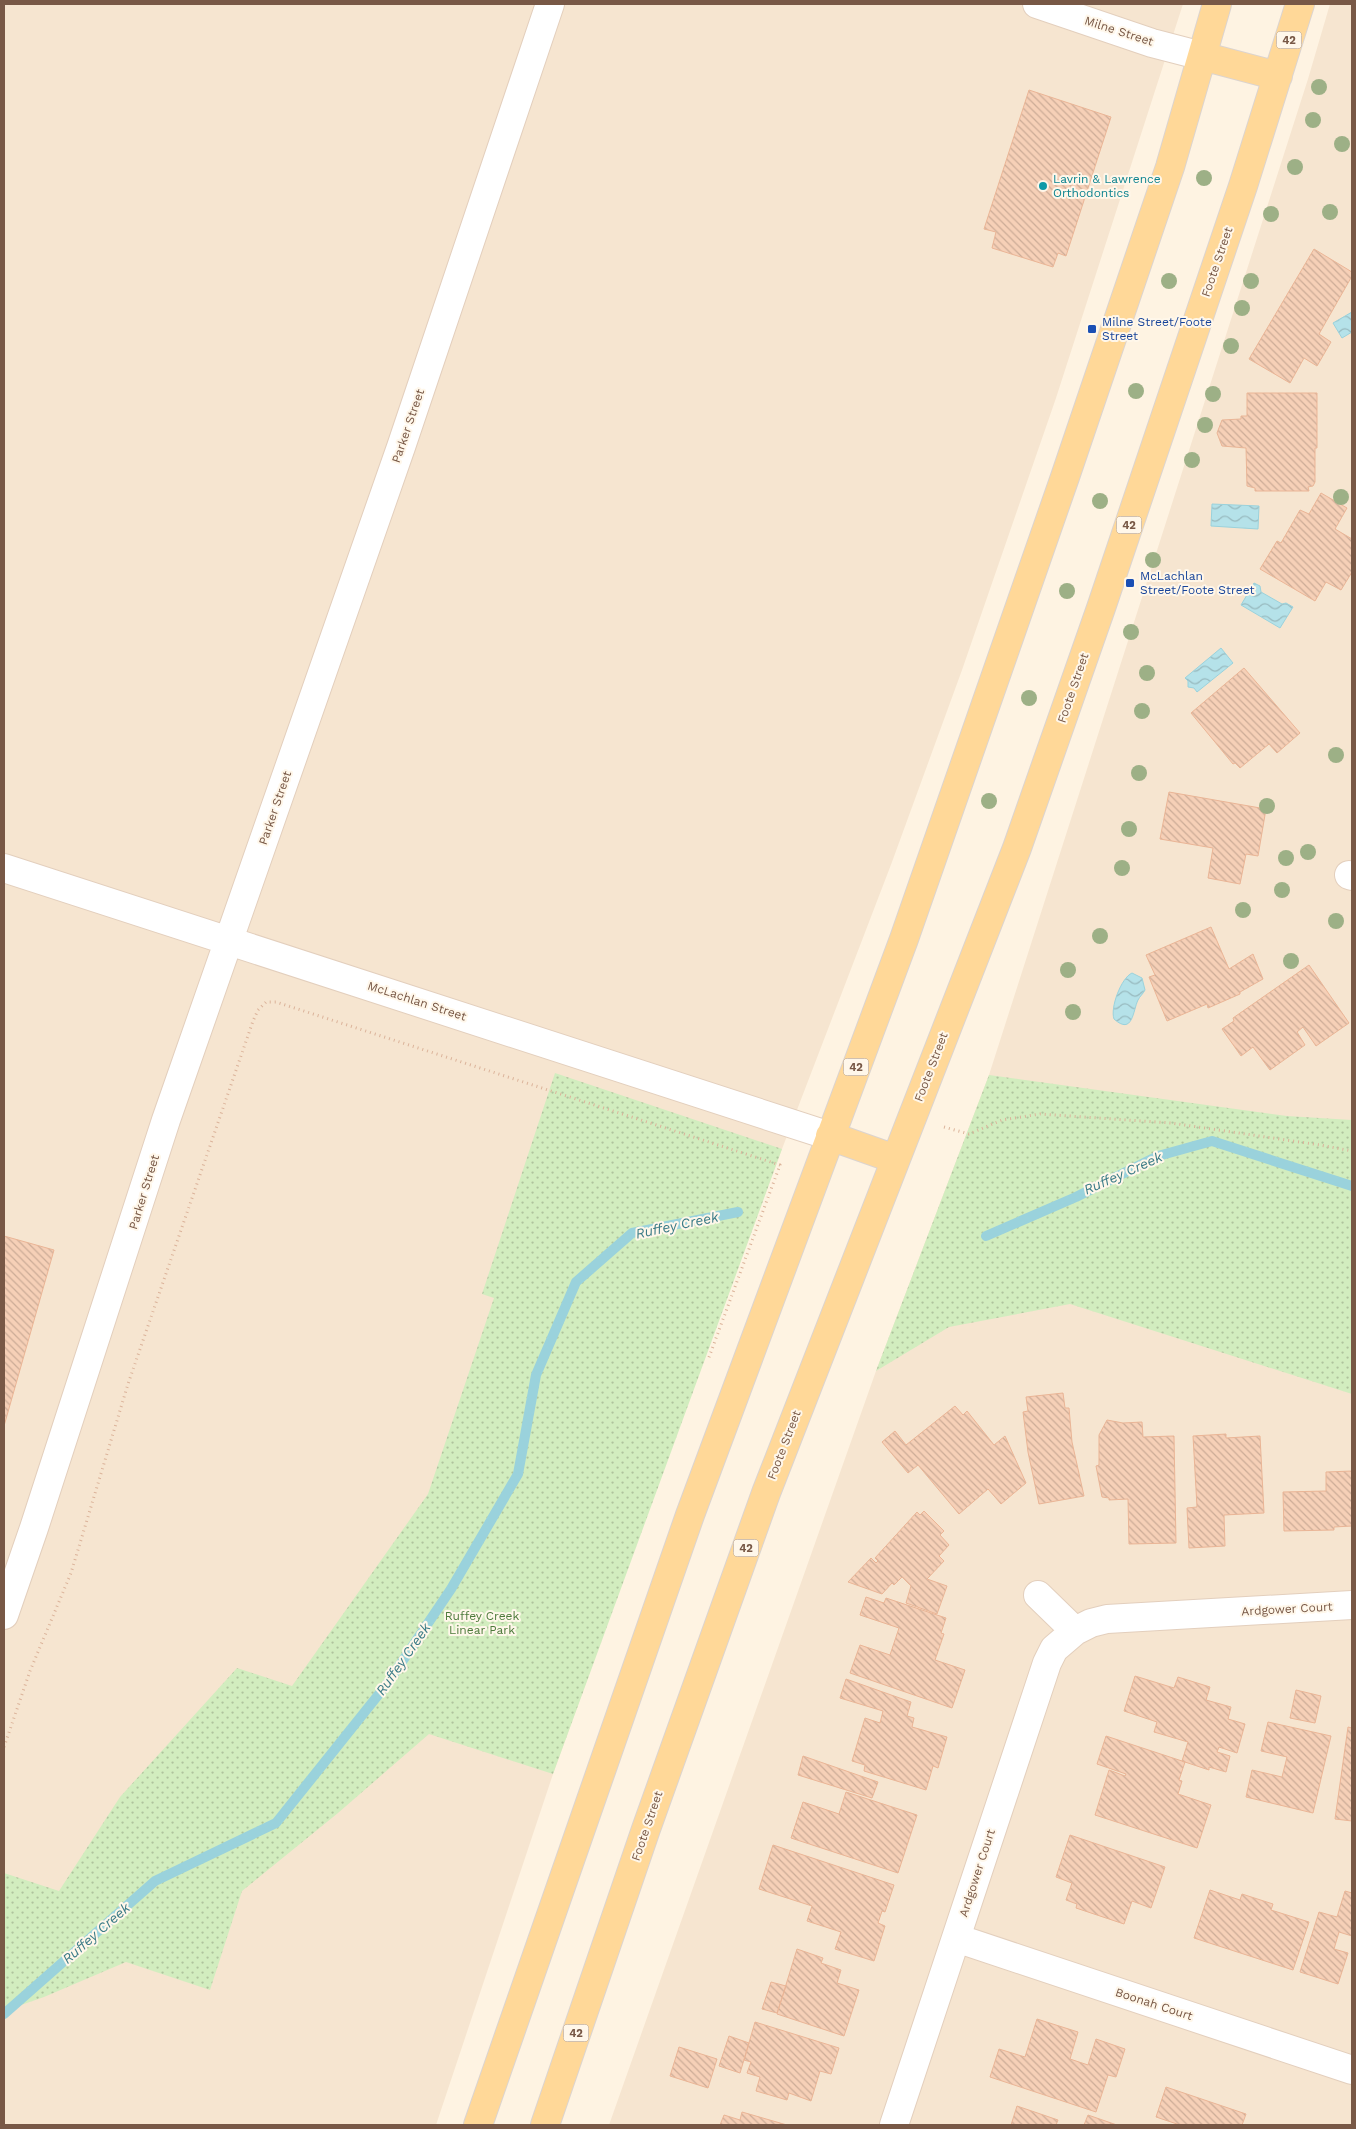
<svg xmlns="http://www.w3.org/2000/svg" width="1356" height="2129" font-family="'Work Sans',sans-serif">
<defs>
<pattern id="park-dots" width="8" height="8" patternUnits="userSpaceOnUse" patternTransform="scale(1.25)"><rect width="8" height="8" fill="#d2edbf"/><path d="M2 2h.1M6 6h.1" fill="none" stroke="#afc39d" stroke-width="1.8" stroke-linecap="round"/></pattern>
<pattern id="water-waves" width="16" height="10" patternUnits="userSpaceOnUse" patternTransform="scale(1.25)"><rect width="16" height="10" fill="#b5e2e9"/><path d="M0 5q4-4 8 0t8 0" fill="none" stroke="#98babf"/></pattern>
<pattern id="building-back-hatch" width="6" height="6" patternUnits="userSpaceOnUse" patternTransform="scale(1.25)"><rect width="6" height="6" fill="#f6d0b7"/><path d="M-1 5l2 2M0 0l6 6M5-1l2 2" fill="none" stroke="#ccac97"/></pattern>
</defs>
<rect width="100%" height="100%" fill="#fef3e2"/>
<path fill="#f6e5d0" d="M4 4H1183L1056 398 962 670 892 862 782 1149 635 1547 553 1774 436 2125H4Z
M1330 4H1352V2125H609L876 1371 989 1075 1308 79Z"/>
<path fill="url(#park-dots)" d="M555 1073 782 1149 553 1774 429 1734 338 1813 242 1891 210 1990 126 1962 44 1997 4 2011V1873L59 1891 120 1797 237 1668 292 1686 428 1494 494 1298 482 1294Z
M989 1075 1287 1116 1352 1120V1394L1070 1304 949 1327 876 1371Z"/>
<path fill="url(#water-waves)" stroke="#9ad2dc" d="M1352 312V332L1342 338 1333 323Z
M1212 504 1259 506 1258 529 1211 526Z
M1254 583 1260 586 1261 592 1282 604 1286 603 1293 607 1280 628 1241 605Z
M1221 648 1233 663 1197 692 1194 688 1188 687V681L1185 678Z
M1132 973 1142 978 1145 990C1143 994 1140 996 1138 1000 1133 1010 1133 1036 1114 1019 1110 1008 1121 978 1132 973Z"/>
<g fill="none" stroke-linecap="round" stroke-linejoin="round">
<path stroke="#9ad2dc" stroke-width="10" d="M986 1236 1076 1197 1158 1156 1212 1141 1352 1186
M4 2014 155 1881 276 1823 387 1684 451 1589 518 1474 536 1375 576 1282 632 1233 738 1212"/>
</g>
<path fill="url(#building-back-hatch)" stroke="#eab596" d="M1029 90 1111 117 1066 256 1058 253 1053 267 992 248 996 232 984 229Z
M1314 249 1352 272V276L1319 334 1331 342 1317 366 1304 358 1290 383 1249 359Z
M1247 393H1317V448H1315V482L1313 486 1308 487 1309 491H1255V488L1247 486 1246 448 1222 446 1217 433 1222 420 1241 419V416H1247Z
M1321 493 1347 508 1335 529 1352 539V572L1341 590 1326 582 1315 601 1260 569 1277 541 1281 543 1300 510 1309 514Z
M1244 668 1300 733 1277 753 1269 744 1240 768 1235 763 1233 764 1191 713Z
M1169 792 1266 809 1258 856 1246 854 1240 884 1208 878 1213 848 1160 839Z
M1211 927 1229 969 1253 954 1263 979 1240 992V994L1208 1008 1207 1004 1167 1021 1149 977 1155 975 1146 955Z
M1309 965 1349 1023 1316 1046 1303 1027 1297 1032 1305 1045 1270 1070 1253 1047 1241 1056 1222 1029 1234 1021 1233 1018Z
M4 1236 54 1250 4 1426Z
M1063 1393 1065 1408H1069L1072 1442 1084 1496 1039 1504 1028 1452 1023 1412 1028 1411 1026 1397Z
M955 1406 963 1415 967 1411 994 1445 1005 1436 1026 1483 1001 1504 988 1489 959 1514 918 1465 908 1473 882 1442 895 1431 906 1445Z
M1107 1420 1123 1423 1142 1422 1143 1437 1174 1436 1176 1543 1129 1544 1128 1499 1109 1500V1498L1102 1497 1096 1466 1099 1465V1435Z
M1226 1434V1438L1260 1436 1264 1513 1224 1515 1225 1546 1189 1548 1187 1508 1197 1507 1193 1436Z
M1352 1471V1526L1334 1527V1530L1284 1531 1283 1492 1326 1491V1472Z
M924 1511 944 1531 940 1535 949 1545 939 1556 944 1561 927 1579 947 1586 937 1614 906 1603 911 1586 902 1577 894 1585 892 1583 882 1594 848 1582 871 1558 876 1563 878 1561 875 1558 917 1512 920 1515Z
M866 1597 884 1603 886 1598 946 1618 941 1633 944 1634 935 1660 965 1670 952 1708 850 1673 860 1645 890 1655 899 1628 860 1615Z
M1135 1676 1174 1688 1178 1677 1210 1687 1206 1700 1231 1707 1228 1719 1245 1724 1237 1753 1219 1747 1217 1752 1230 1756 1226 1772 1209 1767V1770L1182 1761 1188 1742 1154 1732 1157 1722 1124 1711Z
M846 1679 911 1702 907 1716 914 1718 912 1727 947 1737 938 1768 933 1766 926 1790 864 1771 865 1765 852 1761 865 1718 880 1723 883 1711 840 1698Z
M1296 1690 1321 1696 1315 1723 1290 1718Z
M1268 1722 1331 1736 1313 1813 1246 1797 1252 1770 1282 1777 1287 1757 1261 1751Z
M1348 1727 1352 1728V1821L1335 1819Z
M1106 1736 1185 1762 1179 1780 1182 1781 1178 1794 1211 1805 1197 1848 1095 1815 1109 1770 1125 1776 1126 1774 1097 1764Z
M803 1756 878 1782 872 1798 798 1775Z
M846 1792 917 1815 898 1873 791 1838 803 1802 839 1814Z
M1070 1835 1165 1867 1151 1908 1132 1901 1124 1924 1076 1908 1077 1904 1066 1900 1072 1883 1056 1877Z
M773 1845 894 1885 885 1912 882 1911 878 1923 885 1926 874 1961 835 1949 841 1932 807 1921 812 1906 759 1889Z
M1210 1890 1240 1900 1242 1894 1273 1904 1271 1910 1309 1922 1293 1970 1194 1938Z
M1345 1891 1352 1893V1936L1339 1932 1334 1949 1348 1953 1338 1984 1300 1972 1319 1912 1337 1917Z
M797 1949 823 1958 821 1963 841 1970 837 1983 859 1990 844 2036 777 2014Z
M771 1982 786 1986 777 2013 762 2009Z
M1037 2019 1078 2032 1070 2059 1088 2065 1096 2039 1125 2049 1116 2077 1108 2075 1096 2112 990 2077 999 2049 1025 2057Z
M755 2022 839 2048 831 2074 820 2071 811 2101 789 2093 787 2100 756 2091 760 2077 747 2073 751 2062 744 2060Z
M729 2036 749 2043 740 2073 719 2066Z
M679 2047 717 2059 708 2088 670 2076Z
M1166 2087 1246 2114 1242 2125H1180L1156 2117Z
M1017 2106 1058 2120 1056 2125H1011Z
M742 2112 787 2125H720L724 2115 740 2120Z
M1088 2115 1117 2125H1084Z"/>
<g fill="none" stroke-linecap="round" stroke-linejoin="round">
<defs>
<path id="street" d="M1037 4 1152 43 1202 56
M4 868 830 1136
M1349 875 1352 876
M4 1615 34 1528 166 1120 401 447 550 4
M1075 1631 1091 1623 1107 1619 1352 1605
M956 1938 1352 2070
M894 2125 1047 1663 1054 1649 1075 1631 1038 1595"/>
<path id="primary" d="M1202 56 1278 76
M830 1136 895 1159
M478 2125 690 1515 904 939 1065 477 1170 167 1217 4
M545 2125 646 1829 766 1493 1017 848 1101 608 1243 186 1300 4"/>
</defs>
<use href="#street" stroke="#e3cfbd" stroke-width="30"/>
<use href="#primary" stroke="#dcd4cf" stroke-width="30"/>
<path stroke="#dbb39a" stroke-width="3" stroke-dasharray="1 4" stroke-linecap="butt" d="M944 1127 969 1134 1002 1120 1040 1114 1171 1123 1320 1145 1352 1151
M4 1747 30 1671 71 1573 128 1384 253 1021 258 1010 266 1002H276L780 1165 708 1360"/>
<use href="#street" stroke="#fff" stroke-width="28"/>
<use href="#primary" stroke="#ffd898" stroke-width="28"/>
</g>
<g fill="#9db086">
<circle cx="1319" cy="87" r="8"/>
<circle cx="1313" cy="120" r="8"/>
<circle cx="1342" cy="144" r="8"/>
<circle cx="1295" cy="167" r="8"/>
<circle cx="1204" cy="178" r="8"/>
<circle cx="1330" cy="212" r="8"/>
<circle cx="1271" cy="214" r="8"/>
<circle cx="1169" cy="281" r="8"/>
<circle cx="1251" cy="281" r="8"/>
<circle cx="1242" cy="308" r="8"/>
<circle cx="1231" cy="346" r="8"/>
<circle cx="1136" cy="391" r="8"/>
<circle cx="1213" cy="394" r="8"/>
<circle cx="1205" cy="425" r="8"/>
<circle cx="1192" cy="460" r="8"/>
<circle cx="1341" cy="497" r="8"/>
<circle cx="1100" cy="501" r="8"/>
<circle cx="1153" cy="560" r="8"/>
<circle cx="1067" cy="591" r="8"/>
<circle cx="1131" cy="632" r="8"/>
<circle cx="1147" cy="673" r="8"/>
<circle cx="1029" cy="698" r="8"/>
<circle cx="1142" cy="711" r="8"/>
<circle cx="1336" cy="755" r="8"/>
<circle cx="1139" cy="773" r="8"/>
<circle cx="989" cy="801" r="8"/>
<circle cx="1267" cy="806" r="8"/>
<circle cx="1129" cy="829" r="8"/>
<circle cx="1308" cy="852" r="8"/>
<circle cx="1286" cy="858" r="8"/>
<circle cx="1122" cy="868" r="8"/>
<circle cx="1282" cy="890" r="8"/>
<circle cx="1243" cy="910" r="8"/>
<circle cx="1336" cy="921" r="8"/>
<circle cx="1100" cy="936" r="8"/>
<circle cx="1291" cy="961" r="8"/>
<circle cx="1068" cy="970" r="8"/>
<circle cx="1073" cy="1012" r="8"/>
</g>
<circle fill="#0f9aa8" stroke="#fff7ea" stroke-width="2" cx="1043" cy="186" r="5"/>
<g fill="#1a4fb4" stroke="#fff7ea" stroke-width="2">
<rect x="1087" y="324" width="10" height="10" rx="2.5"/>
<rect x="1125" y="578" width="10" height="10" rx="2.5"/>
</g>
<g text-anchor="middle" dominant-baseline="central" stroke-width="4" stroke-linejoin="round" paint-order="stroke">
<g fill="#fff7ea" stroke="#a08877" stroke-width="1">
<rect x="1276.5" y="31.5" width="25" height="17" rx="4"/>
<rect x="1116.5" y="516.5" width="25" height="17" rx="4"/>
<rect x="843.5" y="1058.5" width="25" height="17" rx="4"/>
<rect x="733.5" y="1539.5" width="25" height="17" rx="4"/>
<rect x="563.5" y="2024.5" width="25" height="17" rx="4"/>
</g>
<g font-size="11" font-weight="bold" fill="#785846">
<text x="1289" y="40">42</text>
<text x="1129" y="525">42</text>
<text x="856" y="1067">42</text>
<text x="746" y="1548">42</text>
<text x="576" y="2033">42</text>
</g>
<g font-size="12" fill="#785846" stroke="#fff7ea">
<text transform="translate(1119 31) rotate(18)">Milne Street</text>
<text transform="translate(1217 262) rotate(-71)">Foote Street</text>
<text transform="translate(408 426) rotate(-71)">Parker Street</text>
<text transform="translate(1073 688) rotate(-71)">Foote Street</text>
<text transform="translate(275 808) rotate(-71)">Parker Street</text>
<text transform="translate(417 1001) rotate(18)">McLachlan Street</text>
<text transform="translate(931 1067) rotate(-69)">Foote Street</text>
<text transform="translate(144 1192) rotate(-73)">Parker Street</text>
<text transform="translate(784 1445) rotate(-69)">Foote Street</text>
<text transform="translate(1287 1609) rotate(-3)">Ardgower Court</text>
<text transform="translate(647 1826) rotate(-71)">Foote Street</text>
<text transform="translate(977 1873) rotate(-72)">Ardgower Court</text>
<text transform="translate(1154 2004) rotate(18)">Boonah Court</text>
</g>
<g font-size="12" fill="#0d838f" stroke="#fff7ea" text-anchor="start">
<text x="1053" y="179">Lavrin &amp; Lawrence<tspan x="1053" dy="14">Orthodontics</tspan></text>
</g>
<g font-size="12" fill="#164399" stroke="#fff7ea" text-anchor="start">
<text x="1102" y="322">Milne Street/Foote<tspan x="1102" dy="14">Street</tspan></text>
<text x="1140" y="576">McLachlan<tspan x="1140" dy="14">Street/Foote Street</tspan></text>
</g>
<g font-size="12" fill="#4d7a3b" stroke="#fff7ea">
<text x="482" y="1616">Ruffey Creek<tspan x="482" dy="14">Linear Park</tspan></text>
</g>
<g font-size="14" font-style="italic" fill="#3b7b87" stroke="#fff7ea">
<text transform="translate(1123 1173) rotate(-24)">Ruffey Creek</text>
<text transform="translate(677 1225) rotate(-12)">Ruffey Creek</text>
<text transform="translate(403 1659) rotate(-55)">Ruffey Creek</text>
<text transform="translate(96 1933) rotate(-41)">Ruffey Creek</text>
</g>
</g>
<rect width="1356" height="2129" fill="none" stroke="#785846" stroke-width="10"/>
</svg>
